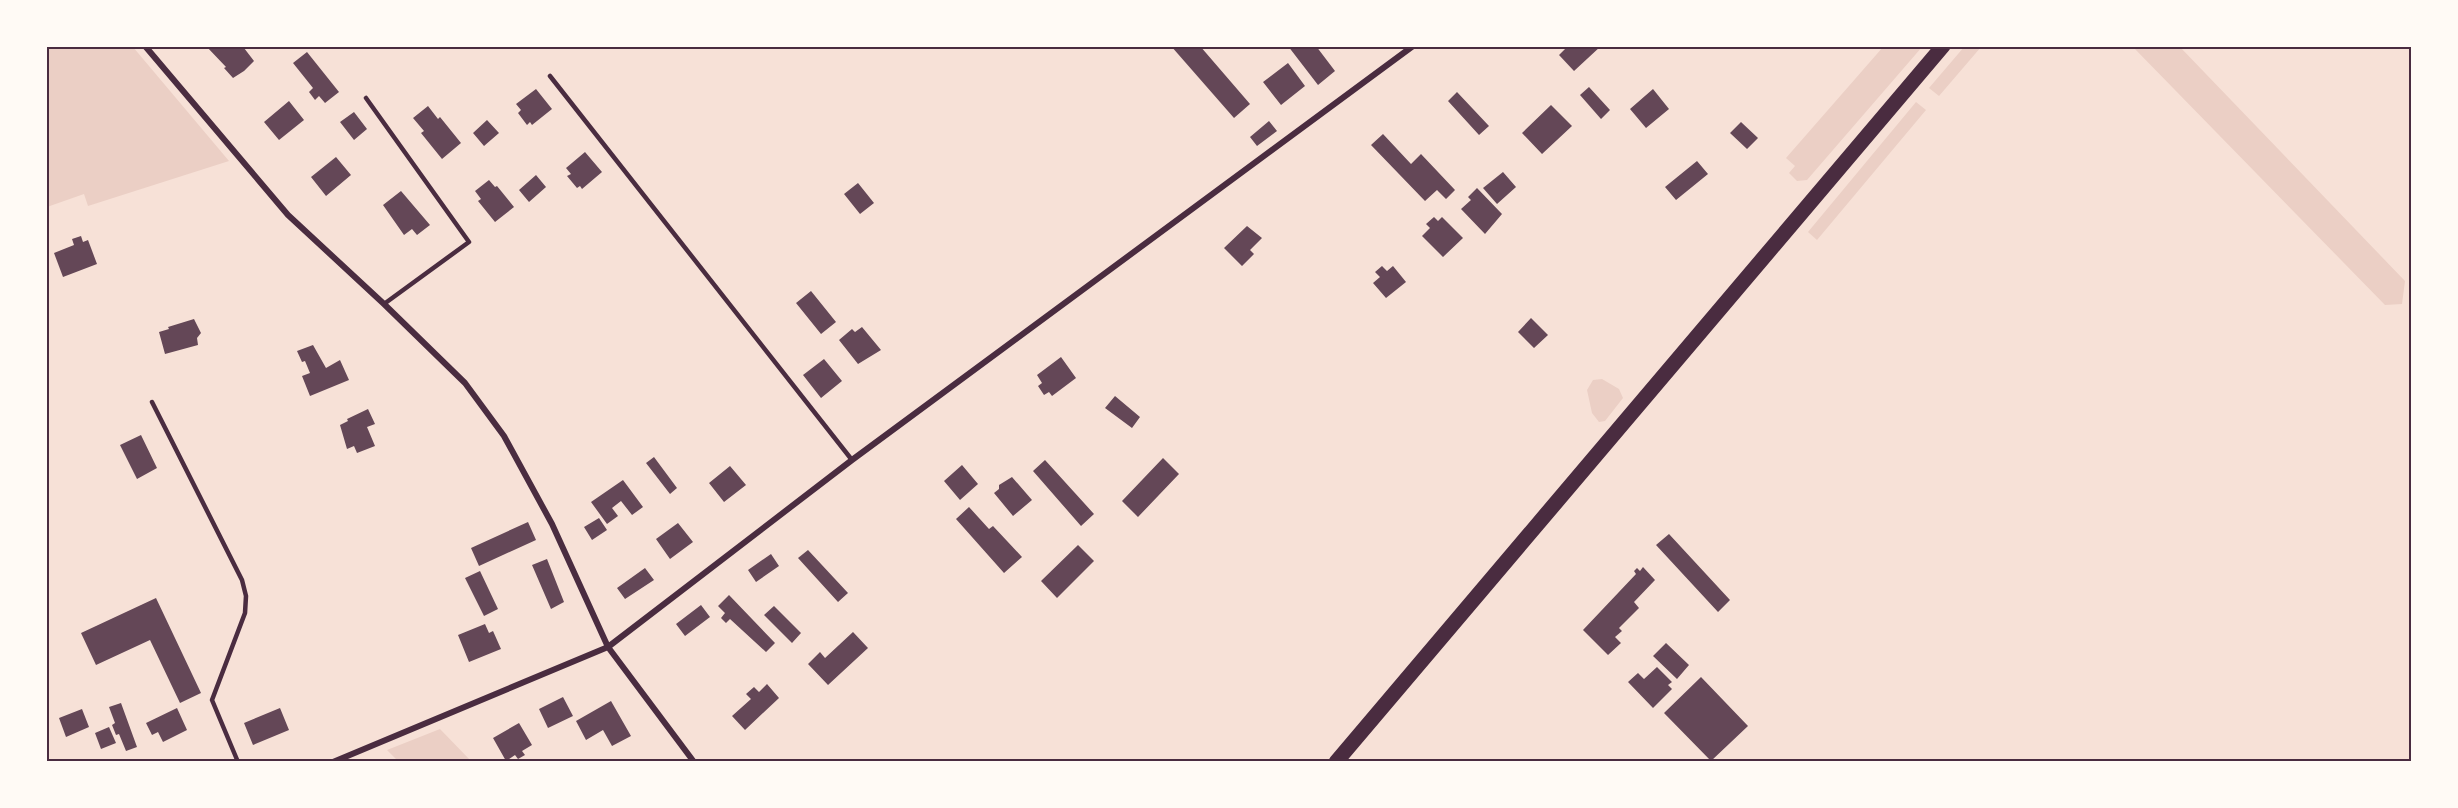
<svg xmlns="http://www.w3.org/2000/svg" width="2458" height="808" font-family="'Nunito Sans',sans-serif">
<rect width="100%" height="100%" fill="#f7e1d7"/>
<path fill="#ebcfc5" d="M47 46 133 47 229 161 88 206 84 194 47 207Z
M1883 47H1922L1807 180 1797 181 1789 173 1795 166 1786 158Z
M1964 47H1981L1939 96 1929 88Z
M2133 47H2180L2405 281 2402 304 2385 305Z
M1916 102 1926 110 1817 240 1808 232Z
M1602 379 1619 389 1623 398 1605 421 1599 422 1592 413 1587 390 1593 380Z
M440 729 471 761H398L387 750Z"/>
<path fill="#644757" d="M206 46H246L244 48 254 61 244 71 233 78 224 68 226 67Z
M1171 46H1200L1250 104 1234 118Z
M1288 46H1316L1335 71 1318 85Z
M1568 46H1601L1574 71 1559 55Z
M307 52 339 92 325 103 319 96 315 100 309 92 313 88 293 63Z
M1288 63 1305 86 1281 105 1263 82Z
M1589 87 1610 110 1601 119 1580 95Z
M536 89 552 109 532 125 530 122 527 125 518 113 521 110 516 104Z
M1653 89 1669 109 1646 128 1630 109Z
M1457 92 1489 126 1479 135 1448 101Z
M289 101 304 120 279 140 264 122Z
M1551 105 1572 126 1542 154 1522 133Z
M428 106 438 119 440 117 461 143 442 159 421 133 424 131 413 118Z
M354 112 367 129 354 140 340 122Z
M487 120 499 133 484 146 473 133Z
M1269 121 1277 131 1257 146 1250 137Z
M1741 122 1758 138 1747 149 1730 133Z
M1383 134 1411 164 1421 154 1455 190 1446 199 1437 190 1425 201 1371 145Z
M585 152 602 172 582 189 580 186 577 188 567 176 571 174 566 168Z
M336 157 351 175 326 196 311 177Z
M1697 161 1708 174 1676 200 1665 187Z
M1503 172 1516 187 1497 204 1483 188Z
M536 175 546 187 529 202 519 190Z
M489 180 495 187 497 186 514 207 495 222 478 201 481 199 475 191Z
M858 183 874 203 860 214 844 194Z
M1477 188 1502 214 1485 234 1461 209 1471 200 1468 197Z
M401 191 430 225 417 235 412 229 404 235 383 205Z
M1434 217 1438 221 1442 217 1463 238 1443 257 1422 236 1430 228 1426 224Z
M1247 226 1262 238 1250 250 1254 254 1242 266 1224 248Z
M81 236 83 242 88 240 97 264 63 277 54 253 74 245 72 239Z
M1382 266 1387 271 1393 266 1406 282 1386 298 1373 283 1380 277 1375 272Z
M811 291 836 322 821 334 796 303Z
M1531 318 1548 335 1534 348 1518 332Z
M194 319 201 333 197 338 198 345 165 354 159 332 169 329 168 327Z
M862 327 881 350 858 364 839 340 852 329 855 332Z
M313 345 326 368 340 360 349 380 310 396 302 376 310 373 305 361 302 362 297 351Z
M1061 357 1076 378 1052 396 1049 392 1044 395 1038 386 1042 383 1037 375Z
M824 359 842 381 821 398 803 375Z
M1115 396 1140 417 1132 428 1105 408Z
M368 409 375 424 367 427 375 446 357 453 354 446 347 449 340 425 348 421 347 419Z
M141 435 157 468 137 479 120 445Z
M654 457 677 488 670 494 646 463Z
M1163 458 1179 474 1138 517 1122 501Z
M1045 460 1094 514 1081 526 1033 471Z
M962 465 978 484 960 500 944 481Z
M730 466 746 485 724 502 709 483Z
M1012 477 1032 500 1013 516 994 493 999 489V485Z
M623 480 643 507 632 515 621 501 612 508 618 516 607 524 591 502Z
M969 507 989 529 993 526 1022 557 1004 573 956 519Z
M599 518 607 530 592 540 584 527Z
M528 522 536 540 479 566 471 548Z
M678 523 693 542 670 559 656 539Z
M1669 534 1730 600 1718 612 1656 545Z
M1078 545 1094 561 1057 598 1041 581Z
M808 550 848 593 838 602 798 558Z
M771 554 779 566 756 582 748 570Z
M547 559 564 602 551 609 532 565Z
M1643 567 1655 580 1634 602 1639 608 1619 628 1622 631 1615 637 1621 643 1608 655 1583 630 1636 574 1634 571 1637 568 1640 571Z
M645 568 654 580 625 599 617 588Z
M480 571 498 609 484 616 465 578Z
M729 595 775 643 766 652 730 619 726 623 721 618 725 613 718 606Z
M156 598 201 693 180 703 150 640 96 665 81 633Z
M701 605 710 617 685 636 676 624Z
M774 606 801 633 792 643 764 615Z
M485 624 489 633 493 631 501 649 469 662 458 635Z
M853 632 868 648 828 685 808 664 820 652 825 658Z
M1666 643 1689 665 1677 679 1653 656Z
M1657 667 1672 682 1668 685 1672 689 1653 708 1628 682 1638 673 1644 679Z
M1701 677 1748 726 1711 761 1664 713Z
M767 684 779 698 745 730 732 716 751 699 746 694 754 687 759 692Z
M563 697 573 716 548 728 539 709Z
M611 701 631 736 612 746 603 730 586 740 576 721Z
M121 703 137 747 126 751 119 734 116 735 112 725 115 723 109 707Z
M177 708 187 730 163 742 158 732 152 735 146 723Z
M280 708 289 730 253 745 244 723Z
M82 709 89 727 66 737 59 718Z
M519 723 532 745 522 751 525 755 518 759 515 755 506 761 493 738Z
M109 727 116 743 101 749 95 733Z"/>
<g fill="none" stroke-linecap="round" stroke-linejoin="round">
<path stroke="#4a2c40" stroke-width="4.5" d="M550 76 852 460
M366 98 469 242 384 304
M152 402 242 580 246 596 245 613 212 700 238 762"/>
<path stroke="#4a2c40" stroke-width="6" d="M145 46 288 215 384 304 465 383 504 436 552 524 608 647 694 762
M333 762 608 647 852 460 1413 46"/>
<path stroke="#4a2c40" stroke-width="15" d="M1336 762 1943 46"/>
</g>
<rect width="2458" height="808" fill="none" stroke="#fffaf5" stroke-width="96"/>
<rect x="48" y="48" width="2362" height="712" fill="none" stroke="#4a2c40" stroke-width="2"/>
</svg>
